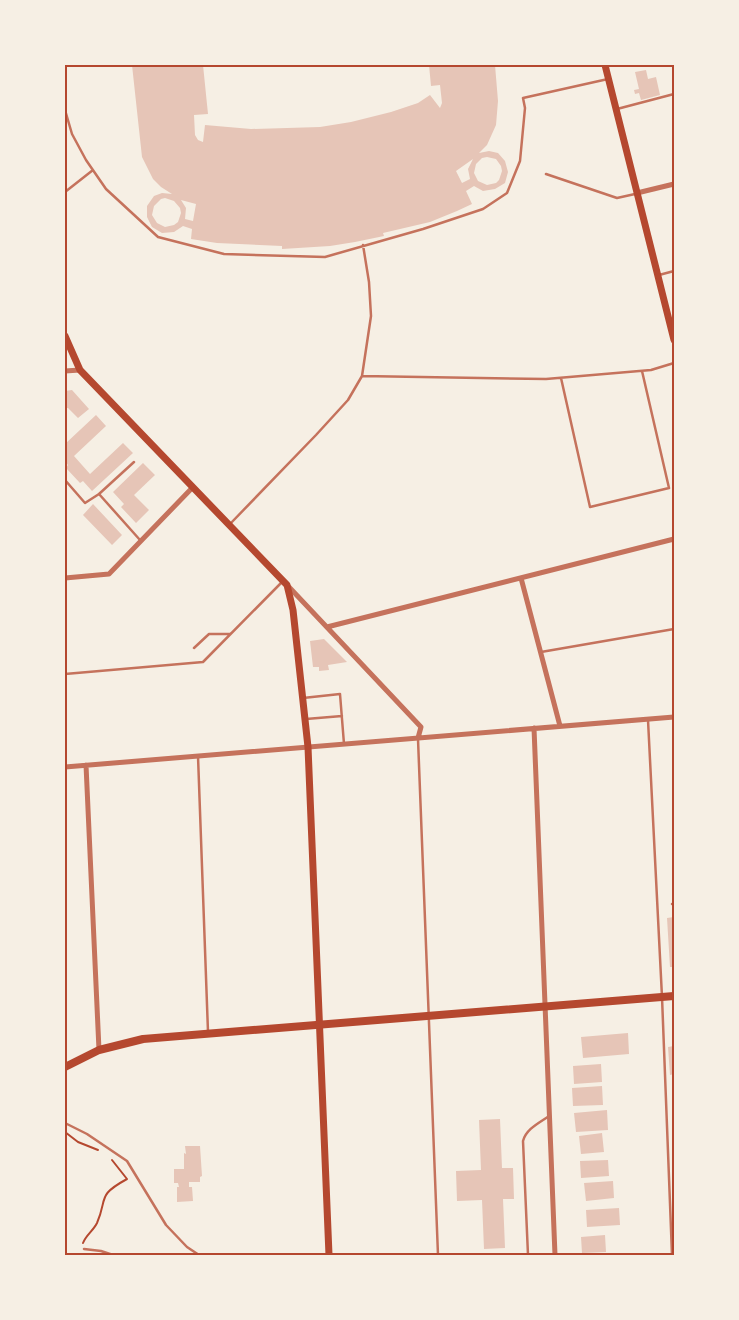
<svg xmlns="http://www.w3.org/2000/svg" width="739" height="1320" font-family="Barlow,sans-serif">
<rect width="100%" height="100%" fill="#f6efe4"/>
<path fill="#e6c5b7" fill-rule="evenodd" d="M132 65H203L208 114 194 115 195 135 198 140 203 142 205 125 251 129 320 127 351 122 391 112 418 103 430 95 440 108 442 103 440 85 431 86 429 65H495L498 101 496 125 487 145 479 153 489 151 498 153 505 161 508 172 505 183 495 189 483 191 474 186 466 191 472 204 457 211 430 222 383 233 384 236 355 242 330 246 282 249V246L217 243 191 239 192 229 183 226 174 232 162 233 152 227 147 217V206L154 196 162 193 172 194 161 187 153 179 142 157ZM487 157 496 159 501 166 502 171 499 180 496 183 487 185 478 181 474 173 476 164 482 158ZM473 159 468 169 470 179 462 183 456 171ZM165 198 174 201 180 208 181 213 178 222 174 225 165 227 157 223 152 215 154 206 161 199ZM181 200 196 204 193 221 185 219 186 208Z
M646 70 648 79 656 77 660 95 641 100 639 93 635 94 634 90 639 89 635 72Z
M72 390 89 409 78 418 68 408H65V391Z
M96 415 106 426 74 456 90 474 123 443 133 453 92 491 83 481 80 483 66 468 68 465 65 461V444Z
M143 463 155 475 134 495 149 510 136 523 121 507 124 504 113 492Z
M93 504 122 535 112 545 83 515Z
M324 639 347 662 328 665 329 670 319 671V667H313L310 641Z
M674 917V967H670L667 918Z
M628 1033 629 1054 583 1058 581 1037Z
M674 1046V1074L670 1075 668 1047Z
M601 1064 602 1082 574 1084 573 1066Z
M602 1086 603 1105 573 1106 572 1088Z
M607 1110 608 1130 576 1132 574 1113Z
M500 1119 502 1168H513L514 1199H503L505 1248 484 1249 482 1200 457 1201 456 1171 481 1170 479 1120Z
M602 1133 604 1152 581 1154 579 1136Z
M185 1146H200L202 1176 200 1177V1182H189V1187H192L193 1201 177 1202V1187H179L178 1183H174V1169H184V1153L186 1154Z
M608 1160 609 1176 581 1178 580 1161Z
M613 1181 614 1198 586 1201 584 1183Z
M619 1208 620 1225 587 1227 586 1210Z
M605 1235 606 1252 582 1253 581 1237Z"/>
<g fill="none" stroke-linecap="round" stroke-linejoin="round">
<path stroke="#b5482f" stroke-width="2" d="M65 1132 78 1142 98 1150
M83 1243C86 1235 93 1231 97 1223 108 1198 96 1196 127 1179L112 1160"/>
<path stroke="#c5725c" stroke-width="2.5" d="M617 109 674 94
M65 110 72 134 86 160 106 189 158 237 224 254 325 257 423 229 483 209 507 193 520 161 525 108 523 98 608 79
M546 174 617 198 635 194
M65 192 93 170
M659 275 674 271
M362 376 546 379 651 370 674 363
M561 378 590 507 669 488 642 371
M134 462 99 494 140 540
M65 480 85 503 99 494
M230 524 316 435 348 400 362 376 371 316 369 282 363 245
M194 648 209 634H230
M541 652 674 629
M65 674 203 662 282 582
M303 698 340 694 344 744
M306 719 342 716
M648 720 662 997 672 1255
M418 739 438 1255
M198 756 208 1032
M672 904H674
M65 1123 87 1134 127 1161 166 1225 187 1247 199 1255
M84 1249 101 1251 113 1255
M528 1255 523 1141C526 1129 539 1123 549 1116"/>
<path stroke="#c5725c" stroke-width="5" d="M637 193 674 184
M65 371 80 370
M65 578 109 574 193 487
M521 578 560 726
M289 587 421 727 418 738
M327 627 674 539
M534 728 555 1255
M86 765 99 1050
M65 767 674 717"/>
<path stroke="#b5482f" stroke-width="7" d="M605 65 674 340
M65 336 80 370 287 585 293 610 308 747 329 1255"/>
<path stroke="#b5482f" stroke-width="8" d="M65 1067 99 1050 143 1039 674 996"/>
</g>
<rect width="739" height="1320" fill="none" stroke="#f6efe4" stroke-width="132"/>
<rect x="66" y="66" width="607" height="1188" fill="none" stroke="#b5482f" stroke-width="2"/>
</svg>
